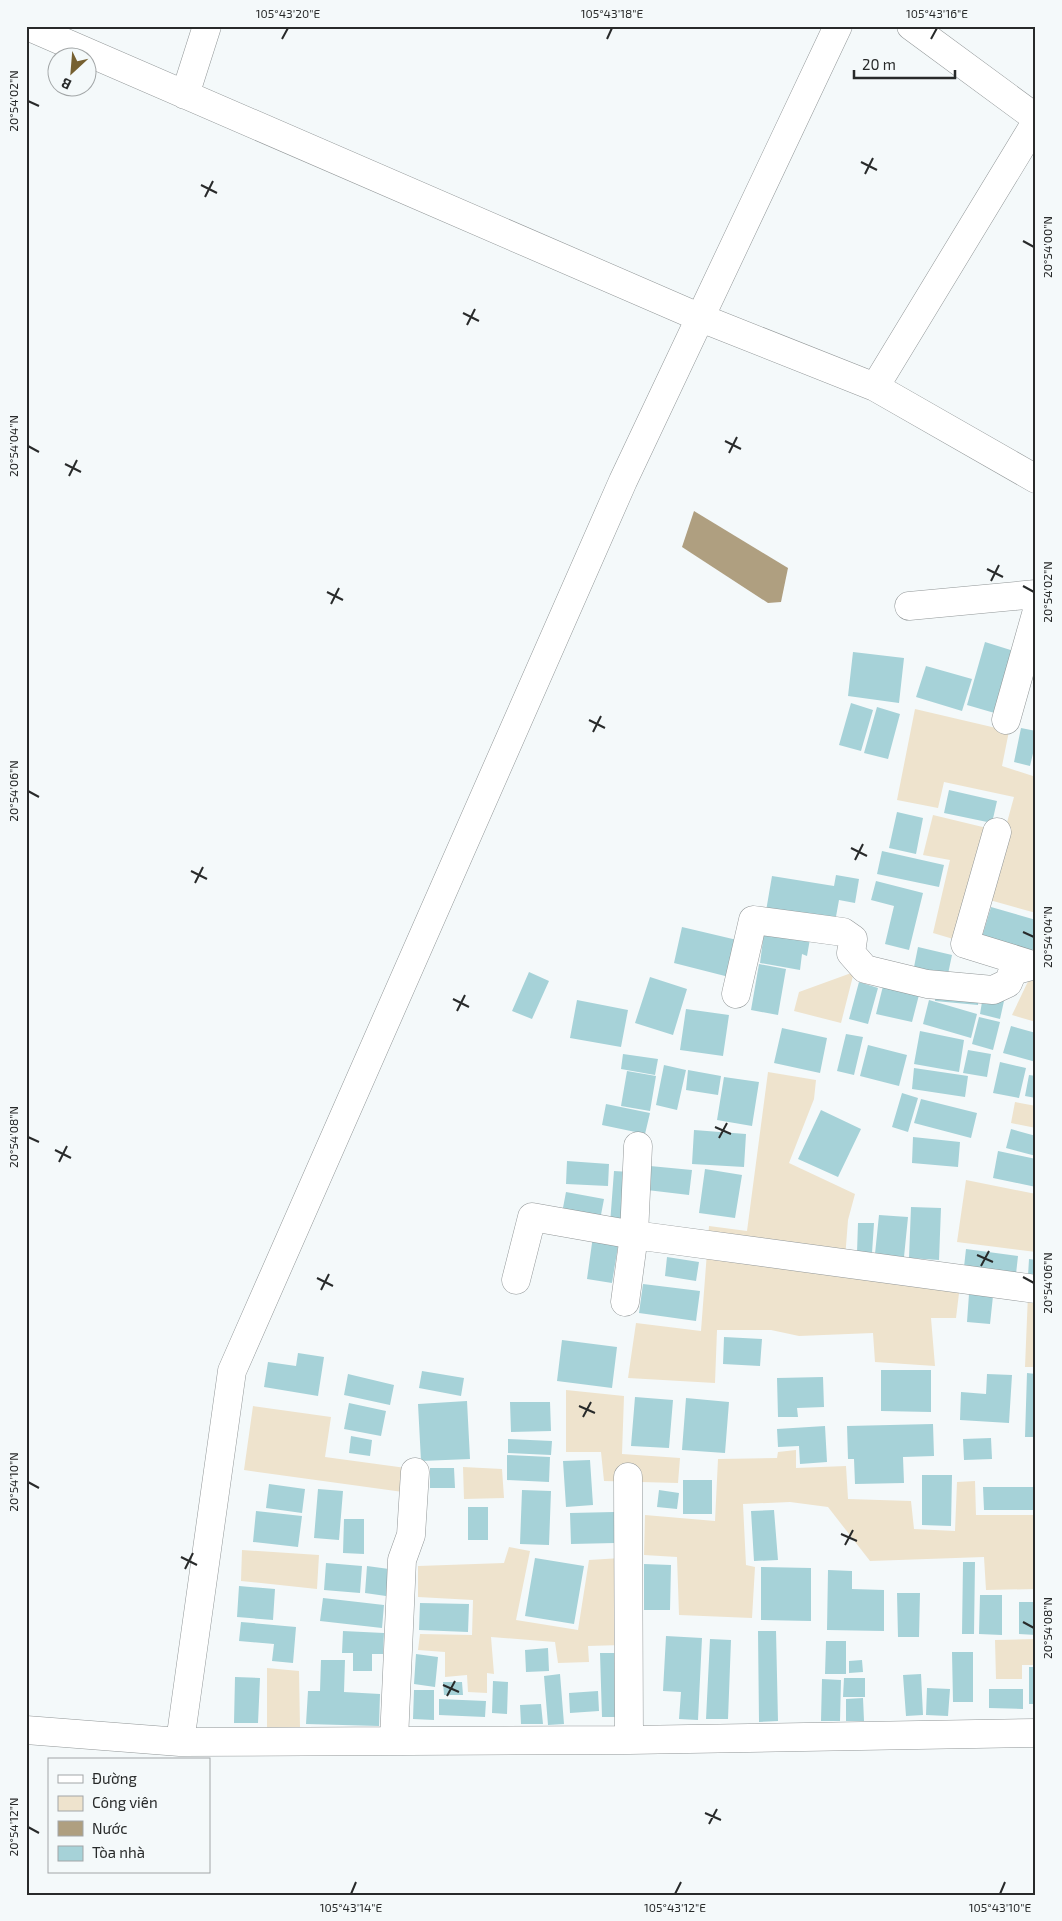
<svg xmlns="http://www.w3.org/2000/svg" width="1062" height="1921" font-family="'Exo 2',sans-serif">
<rect width="100%" height="100%" fill="#f4f9fa"/>
<path fill="#eee3cd" d="M915 709 1009 731 1002 766 1036 777V913L986 899 1014 797 944 782 938 808 897 800Z
M933 815 991 829 960 941 933 933 950 860 923 855Z
M1033 971 1036 972V1022L1012 1015Z
M854 972 841 1023 794 1011 799 992Z
M768 1072 816 1080 814 1099 789 1163 855 1194 848 1220 844 1272 960 1285 956 1318H931L935 1366 875 1362 873 1333 799 1336 771 1330H717L715 1383 628 1378 636 1323 701 1331 709 1226 747 1231Z
M1015 1102 1036 1106V1128L1011 1123Z
M966 1180 1036 1194V1252L957 1242Z
M1028 1294 1036 1295V1367H1025Z
M566 1390 624 1396 622 1454 680 1458 678 1483 604 1481 601 1452H566Z
M253 1406 331 1417 325 1457 406 1468 403 1492 244 1470Z
M796 1450V1468L846 1466 848 1499 911 1501 914 1529 955 1531 957 1482 975 1481 976 1515H1036V1589L986 1590 984 1557 870 1561 828 1507 790 1502 743 1504 746 1565 755 1567 752 1618 679 1615 677 1557 644 1555 645 1515 715 1521 718 1459 777 1458 778 1452Z
M463 1467 502 1469 504 1498 464 1499Z
M509 1547 530 1551 516 1620 578 1630 589 1560 621 1558 622 1645 588 1646 589 1662 558 1663 555 1642 491 1637 494 1674 487 1673V1693L468 1692 467 1675 445 1677V1652L418 1650 420 1634 472 1635 473 1600 418 1597V1566L504 1563Z
M242 1550 319 1555 317 1589 241 1581Z
M1036 1639V1665H1022V1679H996L995 1640Z
M267 1668 299 1671 300 1728 267 1729Z"/>
<path fill="#af9f80" d="M694 511 788 568 781 602 768 603 682 547Z"/>
<path fill="#a6d2d8" d="M985 642 1017 652 998 714 967 705Z
M853 652 904 658 899 703 848 696Z
M926 666 972 679 962 711 916 697Z
M851 703 873 710 861 751 839 745Z
M877 707 900 714 888 759 864 753Z
M1021 728 1036 731V741L1030 766 1014 762Z
M949 790 997 801 992 823 944 813Z
M897 812 923 818 916 854 889 848Z
M882 851 944 865 939 887 877 874Z
M836 875 859 879 855 903 839 900 835 922 766 911 772 876 834 886Z
M876 881 923 893 909 950 885 944 894 906 871 900Z
M991 907 1036 920V939L1032 952 982 937Z
M682 927 737 940 729 977 674 963Z
M764 932 810 939 807 956 802 954 800 970 760 963Z
M918 947 952 955 948 974 914 967Z
M759 964 786 969 778 1015 751 1010Z
M529 972 549 981 532 1019 512 1011Z
M650 977 687 989 673 1035 635 1023Z
M859 982 878 988 868 1024 849 1019Z
M884 982 920 991 912 1022 876 1014Z
M936 990 979 995 978 1005 935 1001Z
M983 996 1004 1001 1000 1019 980 1014Z
M577 1000 628 1010 621 1047 570 1038Z
M929 1000 977 1014 971 1038 923 1024Z
M686 1009 729 1015 723 1056 680 1050Z
M979 1017 1000 1022 993 1050 972 1044Z
M1011 1026 1036 1033V1062L1003 1053Z
M782 1028 827 1038 820 1073 774 1063Z
M920 1031 964 1040 959 1072 914 1064Z
M846 1034 863 1037 854 1075 837 1071Z
M868 1045 907 1055 899 1086 860 1076Z
M968 1050 991 1054 987 1077 963 1073Z
M623 1054 658 1059 655 1075 621 1069Z
M1000 1062 1026 1068 1019 1098 993 1093Z
M664 1065 686 1070 677 1110 656 1105Z
M914 1068 968 1076 965 1097 912 1089Z
M688 1070 721 1076 718 1095 686 1090Z
M627 1071 656 1076 650 1111 621 1106Z
M1029 1075 1036 1076V1098L1025 1096Z
M724 1077 759 1082 752 1126 717 1120Z
M902 1093 918 1098 908 1132 892 1127Z
M921 1099 977 1113 971 1138 914 1123Z
M606 1104 650 1113 645 1134 602 1125Z
M821 1110 861 1129 838 1177 798 1159Z
M1011 1129 1036 1136V1156L1006 1148Z
M694 1130 746 1134 744 1167 692 1164Z
M913 1137 960 1142 958 1167 912 1163Z
M998 1151 1036 1159V1187L993 1178Z
M567 1161 609 1164 608 1186 566 1184Z
M650 1166 692 1170 689 1195 647 1190Z
M705 1169 742 1175 735 1218 699 1213Z
M614 1171 630 1172 625 1225 610 1224Z
M566 1192 604 1199 600 1220 562 1213Z
M911 1207 941 1208 939 1260 909 1258Z
M879 1215 908 1217 904 1257 875 1254Z
M858 1223H874L872 1253H857Z
M593 1236 619 1240 612 1283 587 1279Z
M966 1249 1018 1256 1016 1274 964 1267Z
M667 1257 699 1262 696 1281 665 1276Z
M1029 1259 1036 1260V1277L1028 1276Z
M643 1284 700 1291 696 1321 639 1313Z
M969 1294 993 1296 990 1324 967 1322Z
M724 1337 762 1339 760 1366 723 1364Z
M562 1340 617 1347 612 1388 557 1381Z
M298 1353 324 1357 318 1396 264 1387 268 1362 296 1366Z
M881 1370H931V1412L881 1411Z
M422 1371 464 1378 461 1396 419 1388Z
M1027 1373 1036 1374V1437H1025Z
M348 1374 394 1385 390 1405 344 1395Z
M987 1374 1012 1375 1009 1423 960 1420 961 1392 986 1394Z
M823 1377 824 1407 797 1408 798 1417H778L777 1378Z
M635 1397 673 1400 669 1448 631 1446Z
M686 1398 729 1402 725 1453 682 1450Z
M467 1401 470 1459 421 1461 418 1404Z
M510 1402H550L551 1431 511 1432Z
M349 1403 386 1411 381 1436 344 1429Z
M933 1424 934 1456 903 1457 904 1483 855 1484 854 1459H848L847 1426Z
M825 1426 827 1462 800 1464 799 1446 778 1447 777 1429Z
M351 1436 372 1440 370 1456 349 1453Z
M991 1438 992 1459 964 1460 963 1439Z
M508 1439 552 1441 551 1455 508 1453Z
M507 1455 550 1457 549 1482 507 1480Z
M590 1460 593 1505 566 1507 563 1461Z
M430 1468H454L455 1488H430Z
M922 1475H952L951 1526 922 1525Z
M683 1480H712V1514H683Z
M269 1484 305 1489 302 1513 266 1508Z
M983 1487H1036V1510H984Z
M318 1489 343 1491 339 1540 314 1538Z
M522 1490 551 1491 549 1545 520 1544Z
M659 1490 679 1493 677 1509 657 1507Z
M468 1507H488V1540H468Z
M774 1510 778 1560 754 1561 751 1511Z
M256 1511 302 1516 298 1547 253 1542Z
M614 1512 615 1543 571 1544 570 1513Z
M344 1519H364V1554L343 1553Z
M535 1558 584 1566 574 1624 525 1616Z
M963 1562H975L974 1634H962Z
M326 1563 362 1566 360 1593 324 1590Z
M644 1564 671 1565 670 1610H644Z
M367 1566 389 1569 386 1596 365 1593Z
M761 1567 811 1568V1621L761 1620Z
M828 1570 852 1571V1589L884 1590V1631L827 1630Z
M239 1586 275 1589 273 1620 237 1617Z
M897 1593H920L919 1637H898Z
M980 1595H1002V1635L979 1634Z
M323 1598 384 1605 382 1628 320 1621Z
M1019 1602H1036V1635L1019 1634Z
M420 1603 469 1604 468 1632 419 1630Z
M241 1622 296 1627 293 1663 272 1661 274 1644 239 1641Z
M343 1631 384 1633 383 1654H372V1671H353V1653H342Z
M758 1631H776L778 1721 759 1722Z
M666 1636 702 1638 698 1720 679 1719 681 1692 663 1691Z
M710 1639 731 1640 728 1719H706Z
M826 1641H846V1674H825Z
M548 1648 549 1671 526 1672 525 1650Z
M952 1652H973V1702H953Z
M600 1653H616L618 1717H602Z
M416 1654 438 1657 435 1687 414 1684Z
M321 1660H345L344 1692 380 1694 379 1726 306 1724 308 1691H320Z
M862 1660 863 1672 849 1673V1661Z
M1029 1667H1036V1704H1029Z
M560 1674 564 1724 548 1725 544 1676Z
M921 1674 923 1715 906 1716 903 1675Z
M235 1677 260 1678 258 1723H234Z
M844 1678H865V1697H843Z
M822 1679 841 1680 840 1721H821Z
M493 1681 508 1682 507 1714 492 1713Z
M443 1682H462L463 1695H444Z
M927 1688 950 1689 948 1716 926 1715Z
M989 1689H1023V1709L989 1708Z
M414 1690H434V1720L413 1719Z
M598 1691 599 1711 570 1713 569 1693Z
M863 1698 864 1721H846V1699Z
M439 1699 486 1701 485 1717 439 1715Z
M541 1704 543 1724H521L520 1705Z"/>
<g fill="none" stroke-linecap="round" stroke-linejoin="round">
<defs>
<path id="minor" d="M27 26 701 318 875 387 1036 479
M911 26 1036 118
M185 95 207 26
M875 387 1036 122
M909 606 1036 594
M1006 720 1036 614
M997 832 965 944 1036 966
M736 994 753 920 843 932 853 939 851 953 865 969 927 984 993 990 1008 983 1013 971 1035 965
M516 1280 532 1217 634 1235 638 1146
M625 1302 634 1235 1036 1289
M628 1477 629 1740
M26 1730 180 1742 629 1740 1036 1733
M394 1740 402 1560 411 1535 415 1472
M180 1742 232 1371 623 481 838 26"/>
</defs>
<use href="#minor" stroke="#929798" stroke-width="29"/>
<use href="#minor" stroke="#fff" stroke-width="28"/>
</g>
<path fill="none" stroke="#282a2a" stroke-width="2" d="M282 39 288 28M607 39 612 28M931 39 937 28M28 101 39 106M861 162 877 170M865 174 873 158M201 185 217 193M205 197 213 181M1023 241 1034 247M463 313 479 321M467 325 475 309M725 441 741 449M28 446 39 452M729 453 737 437M65 464 81 472M69 476 77 460M987 569 1003 577M991 581 999 565M1023 586 1034 592M327 592 343 600M331 604 339 588M589 720 605 728M593 732 601 716M28 791 39 797M851 848 867 856M855 860 863 844M191 871 207 879M195 883 203 867M1023 932 1034 937M453 999 469 1007M457 1011 465 995M715 1127 731 1134M28 1137 39 1142M719 1138 727 1123M55 1150 71 1158M59 1162 67 1146M977 1255 993 1262M981 1266 989 1251M1023 1277 1034 1283M317 1278 333 1286M321 1290 329 1274M579 1406 595 1413M583 1417 591 1402M28 1482 39 1488M841 1534 857 1541M845 1545 853 1530M181 1557 197 1565M185 1569 193 1553M1023 1622 1034 1628M443 1685 459 1692M447 1696 455 1681M705 1813 721 1820M709 1824 717 1809M28 1827 39 1833M351 1894 356 1882M675 1894 681 1882M1000 1894 1005 1882"/>
<rect width="1062" height="1921" fill="none" stroke="#f4f9fa" stroke-width="55"/>
<rect x="48" y="1758" width="162" height="115" fill="#f4f9fa" stroke="#a2a6a7"/>
<rect x="58" y="1775" width="25" height="8" fill="#ffffff" stroke="#a2a6a7"/>
<text x="92" y="1784" font-size="15" fill="#282a2a">Đường</text>
<rect x="58" y="1796" width="25" height="15" fill="#eee3cd" stroke="#a2a6a7"/>
<text x="92" y="1808" font-size="15" fill="#282a2a">Công viên</text>
<rect x="58" y="1821" width="25" height="15" fill="#af9f80" stroke="#a2a6a7"/>
<text x="92" y="1834" font-size="15" fill="#282a2a">Nước</text>
<rect x="58" y="1846" width="25" height="15" fill="#a6d2d8" stroke="#a2a6a7"/>
<text x="92" y="1858" font-size="15" fill="#282a2a">Tòa nhà</text>
<g transform="translate(72 72) rotate(206)"><circle r="24" fill="#f4f9fa" stroke="#a2a6a7"/>
<path d="M0-4L9 19L0 12L-9 19Z" fill="#766030"/>
<text y="-8" font-size="14" font-weight="bold" text-anchor="middle" fill="#282a2a">B</text>
</g>
<path d="M854 70v8h101v-8" fill="none" stroke="#282a2a" stroke-width="2.5"/>
<text x="862" y="70" font-size="15" fill="#282a2a" stroke="#f4f9fa" stroke-width="4" paint-order="stroke">20 m</text>
<rect x="28" y="28" width="1006" height="1866" fill="none" stroke="#282a2a" stroke-width="2"/>
<g font-size="12" text-anchor="middle" fill="#282a2a">
<text x="288" y="18">105°43'20"E</text>
<text x="612" y="18">105°43'18"E</text>
<text x="937" y="18">105°43'16"E</text>
<text transform="translate(14 101) rotate(-90)" y="4">20°54'02"N</text>
<text transform="translate(1048 247) rotate(-90)" y="4">20°54'00"N</text>
<text transform="translate(14 446) rotate(-90)" y="4">20°54'04"N</text>
<text transform="translate(1048 592) rotate(-90)" y="4">20°54'02"N</text>
<text transform="translate(14 791) rotate(-90)" y="4">20°54'06"N</text>
<text transform="translate(1048 937) rotate(-90)" y="4">20°54'04"N</text>
<text transform="translate(14 1137) rotate(-90)" y="4">20°54'08"N</text>
<text transform="translate(1048 1283) rotate(-90)" y="4">20°54'06"N</text>
<text transform="translate(14 1482) rotate(-90)" y="4">20°54'10"N</text>
<text transform="translate(1048 1628) rotate(-90)" y="4">20°54'08"N</text>
<text transform="translate(14 1827) rotate(-90)" y="4">20°54'12"N</text>
<text x="351" y="1912">105°43'14"E</text>
<text x="675" y="1912">105°43'12"E</text>
<text x="1000" y="1912">105°43'10"E</text>
</g>
</svg>
